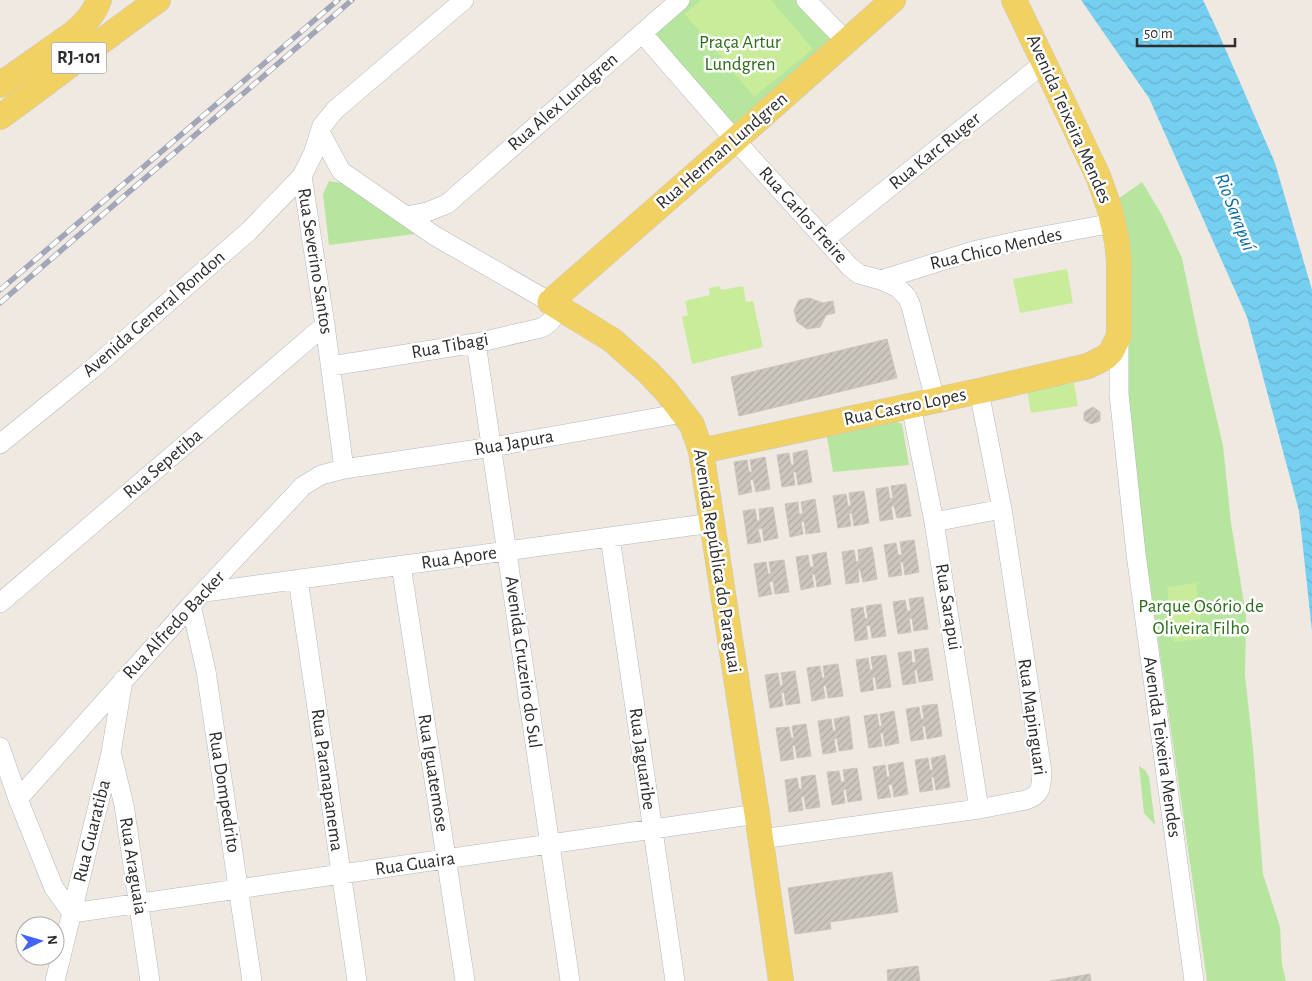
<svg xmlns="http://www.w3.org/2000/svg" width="1312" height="981" font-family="'Alegreya Sans',sans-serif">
<defs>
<pattern id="water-waves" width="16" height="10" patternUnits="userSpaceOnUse" patternTransform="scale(1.25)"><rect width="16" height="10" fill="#75cff0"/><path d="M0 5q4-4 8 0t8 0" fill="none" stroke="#66b2ce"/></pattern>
<pattern id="building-hatch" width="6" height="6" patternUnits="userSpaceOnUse" patternTransform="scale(1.25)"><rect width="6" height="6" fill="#cbc7bf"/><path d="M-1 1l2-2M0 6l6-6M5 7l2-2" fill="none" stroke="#afaba4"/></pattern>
</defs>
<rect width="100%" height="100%" fill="#efe9e1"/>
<path fill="#b6e59e" d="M688 0H799L837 40 736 128 650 34Z
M329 181 341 183 415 234 329 245 323 194Z
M1142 182 1162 215 1182 258 1201 350 1223 446 1231 523 1246 616 1245 675 1253 749 1263 874 1280 927 1282 964 1286 981H1207L1140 514 1128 393 1129 249 1118 199Z
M894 421 902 424 909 465 833 472 827 437Z
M1139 766 1145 770 1149 777 1155 825 1144 813Z"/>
<path fill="#c9ec9a" d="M701 0H771L813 49 754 97 685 14Z
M1067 269 1073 303 1020 313 1013 279Z
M720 286 721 290 743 286 746 302 753 301 763 347 692 364 682 317 688 315 685 301 710 295 709 288Z
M1074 383 1078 406 1031 413 1027 390Z
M1196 583 1203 639 1174 642 1167 587Z"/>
<path fill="url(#water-waves)" d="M1081 0H1203L1218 32 1275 163 1312 290V631L1299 511 1247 317 1149 98Z"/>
<path fill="url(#building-hatch)" stroke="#cbc5ba" d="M809 298 823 303 833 301 835 313 826 315 820 327 807 329 797 322 794 310 799 300Z
M887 339 897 378 739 416 731 377Z
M1093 407 1100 412V421L1091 424 1084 420V412Z
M807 450 812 482 798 485 796 472H793L795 485 782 487 777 455 789 453 791 465H794L793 453Z
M765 457 770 489 756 492 753 479 750 480 752 492 739 495 734 462 747 460 749 472H752L750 460Z
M906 484 911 516 897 518 894 506H891L893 519 880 521 876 489 888 487 890 499 893 498 891 486Z
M864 491 869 523 854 526 852 513H849L851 526 838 528 833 496 846 494 848 506H851L849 493Z
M815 499 820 532 806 534 804 521 801 522 803 534 790 537 785 504 798 502 799 514H803L801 502Z
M773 507 778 538 764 541 762 528 758 529 761 542 748 544 743 511 755 509 757 521H760L759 509Z
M914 540 919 572 905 575 903 562H900L902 575 889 577 884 545 896 543 898 555H902L900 542Z
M872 547 877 579 863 582 860 569H858L859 582 846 584 842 552 854 550 856 562 859 561 858 550Z
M826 552 831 584 817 587 815 574 812 575 814 587 801 590 796 557 808 555 810 567H814L812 555Z
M784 560 789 592 775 594 773 581 769 582 772 594 759 597 754 564 766 562 768 574H771L769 562Z
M923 597 928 629 914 631 912 618 909 619 911 632 898 634 893 602 905 600 907 611H911L909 599Z
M881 604 886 636 872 638 870 625 866 626 868 639 855 641 851 609 863 607 865 619 868 618 866 606Z
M928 648 933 680 919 682 917 670H914L916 683 903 685 898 653 911 651 912 663 916 662 914 650Z
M886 655 891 687 877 689 875 677H872L874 690 861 692 856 660 868 658 870 670H873L871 657Z
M838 664 843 696 828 698 826 685 823 686 825 698 812 701 807 668 820 666 822 678H825L823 666Z
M795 671 800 703 786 705 784 692 781 693 783 706 770 708 765 675 778 673 780 686 783 685 781 673Z
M937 704 942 736 927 739 925 726H922L924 739 911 741 906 709 919 707 921 719H924L922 706Z
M894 711 899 743 885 746 883 733H880L882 746 869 748 864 716 877 714 879 726H882L880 714Z
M849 716 853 749 839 751 837 738 834 739 836 752 823 754 818 721 831 719 833 731H836L834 719Z
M806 724 811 756 797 758 795 745 792 746 794 759 781 761 776 728 789 727 791 738H794L792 726Z
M945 755 950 787 936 790 934 777H931L933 790 920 792 915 760 928 758 930 770H933L931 758Z
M903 762 908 794 894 797 892 784 888 785 891 797 878 799 873 767 885 765 887 777H890L888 765Z
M857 768 862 800 848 802 846 789 843 790 845 803 832 805 827 772 839 771 841 782H845L843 770Z
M815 775 820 807 806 809 804 796 801 797 803 810 789 812 785 780 797 778 799 789H802L801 777Z
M892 872 898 912 830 922 831 929 795 934 788 888Z
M918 966 920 981H888L887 970Z
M1090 974 1091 981H1050Z"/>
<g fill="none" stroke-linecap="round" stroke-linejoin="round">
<defs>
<path id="minor" d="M806 0 846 41
M642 33 735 140 849 266 859 274 881 280 898 288 907 297 911 306 935 400
M320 132 341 171 435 236 550 302
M302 176 325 325 344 469
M406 216 427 212 447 204 680 0
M825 239 1044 63
M881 280 973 251 1022 240 1113 223
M1119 337V394L1136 554 1194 981
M476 343 570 981
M331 366 476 343 541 328C551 324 554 316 559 308
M911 405 934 522 979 809
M0 444 91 370 249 231 302 176 313 154 322 126 335 110 464 0
M934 522 1002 509
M610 537 675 981
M401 565 465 981
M298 579 357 981
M205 592 712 523
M0 603 325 325
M191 605 206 671 252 981
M0 747 18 799 54 888 72 913 757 814
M112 756 124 805 150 981
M18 799 191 605 303 486 321 475 344 469 492 447 683 413
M761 839 979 809 1026 800C1042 795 1041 786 1042 772L1002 509 979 391
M55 981 111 753 123 680"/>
<path id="major" d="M0 85 75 32C85 23 94 14 99 0
M0 117C53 79 104 38 158 0
M701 451 979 391 1088 366 1106 357 1111 352 1119 336V261L1117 242 1110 210 1098 176 1014 0
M781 981 757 814 701 451 692 425 666 391 648 372 612 340 550 302 735 140 893 0"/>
</defs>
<use href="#minor" stroke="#b4b7c1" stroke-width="20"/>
<use href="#major" stroke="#c9c9c9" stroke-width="26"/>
<use href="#minor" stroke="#fff" stroke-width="19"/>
<use href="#major" stroke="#f2d163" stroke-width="25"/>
<defs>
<path id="rail" d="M0 290 338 0
M0 303 352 0"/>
</defs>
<use href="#rail" stroke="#a3a6b8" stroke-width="5.5"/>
<use href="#rail" stroke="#fff" stroke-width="4" stroke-dasharray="11" stroke-linecap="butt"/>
</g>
<g text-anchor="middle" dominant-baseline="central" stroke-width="5" stroke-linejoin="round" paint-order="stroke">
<rect fill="#fff" stroke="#6d6d6d" stroke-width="1" x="51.5" y="42.5" width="55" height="31" rx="4"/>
<g font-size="18" font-weight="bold" fill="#2e2e2e">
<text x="79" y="58">RJ-101</text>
</g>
<g font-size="19" fill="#2c6e1b" stroke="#fff">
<text x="740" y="42">Praça Artur<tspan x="740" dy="22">Lundgren</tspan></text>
<text x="1201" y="606">Parque Osório de<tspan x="1201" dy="22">Oliveira Filho</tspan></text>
</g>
<g font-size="19" fill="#2e2e2e" stroke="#fff">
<text transform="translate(563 102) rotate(-41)">Rua Alex Lundgren</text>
<text transform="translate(1069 119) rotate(66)">Avenida Teixeira Mendes</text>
<text transform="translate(722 151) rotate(-41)">Rua Herman Lundgren</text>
<text transform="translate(935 151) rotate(-39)">Rua Karc Ruger</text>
<text transform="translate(803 215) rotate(48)">Rua Carlos Freire</text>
<text transform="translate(996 249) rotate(-13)">Rua Chico Mendes</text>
<text transform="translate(315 261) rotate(81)">Rua Severino Santos</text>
<text transform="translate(154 314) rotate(-41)">Avenida General Rondon</text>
<text transform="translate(450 346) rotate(-10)">Rua Tibagi</text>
<text transform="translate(905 407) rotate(-12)">Rua Castro Lopes</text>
<text transform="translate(514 443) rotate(-10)">Rua Japura</text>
<text transform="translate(163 464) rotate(-40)">Rua Sepetiba</text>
<text transform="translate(459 558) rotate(-8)">Rua Apore</text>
<text transform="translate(717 561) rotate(81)">Avenida República do Paraguai</text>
<text transform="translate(948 607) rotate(81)">Rua Sarapui</text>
<text transform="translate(174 625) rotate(-47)">Rua Alfredo Backer</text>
<text transform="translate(523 662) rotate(82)">Avenida Cruzeiro do Sul</text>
<text transform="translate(1032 717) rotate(82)">Rua Mapinguari</text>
<text transform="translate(1162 747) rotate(82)">Avenida Teixeira Mendes</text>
<text transform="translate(642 759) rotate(82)">Rua Jaguaribe</text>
<text transform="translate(433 773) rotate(81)">Rua Iguatemose</text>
<text transform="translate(327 780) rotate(82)">Rua Paranapanema</text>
<text transform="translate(224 792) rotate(81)">Rua Dompedrito</text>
<text transform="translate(92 831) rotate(-76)">Rua Guaratiba</text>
<text transform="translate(415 864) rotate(-8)">Rua Guaira</text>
<text transform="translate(133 866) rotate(81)">Rua Araguaia</text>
</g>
<g font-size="20" font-style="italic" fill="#0d6fa3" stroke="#fff">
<text transform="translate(1235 212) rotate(69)">Rio Sarapuí</text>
</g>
</g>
<g transform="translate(40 941) rotate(85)"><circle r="24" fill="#ffffff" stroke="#ababab"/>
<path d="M0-4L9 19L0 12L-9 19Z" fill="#4264fb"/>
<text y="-8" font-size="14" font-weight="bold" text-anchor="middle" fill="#2e2e2e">N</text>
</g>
<path d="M1137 38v8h98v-8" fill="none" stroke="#2e2e2e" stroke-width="2.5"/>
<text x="1144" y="38" font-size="15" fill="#2e2e2e" stroke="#ffffff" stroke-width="4" paint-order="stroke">50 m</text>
</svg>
